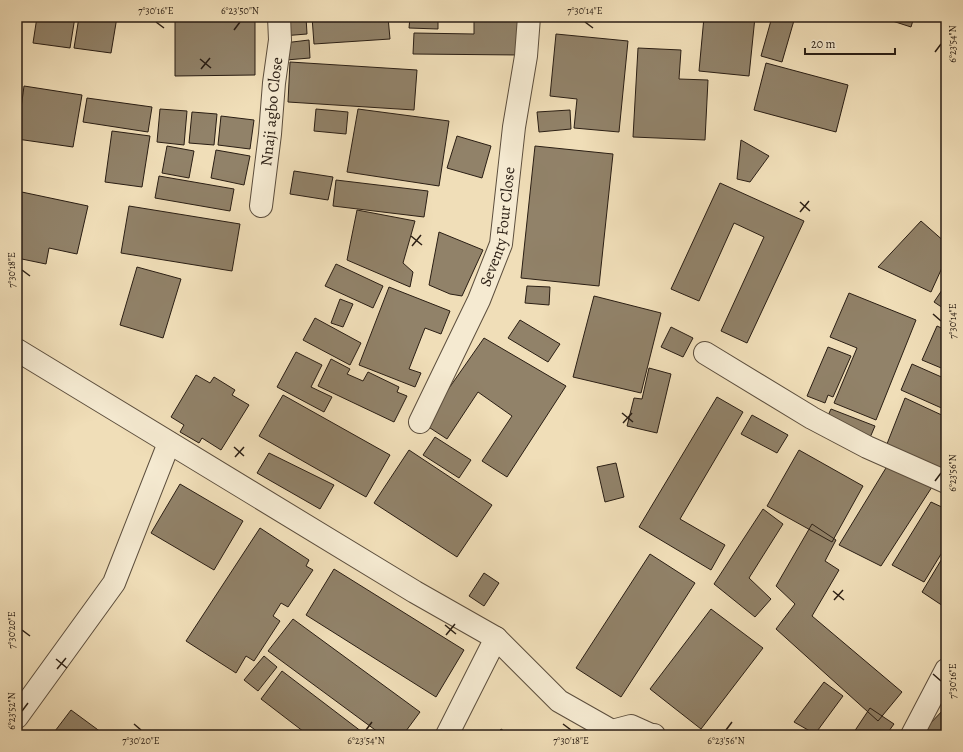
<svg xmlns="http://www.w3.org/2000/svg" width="963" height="752" font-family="Alegreya,serif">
<rect width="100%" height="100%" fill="#f0deb8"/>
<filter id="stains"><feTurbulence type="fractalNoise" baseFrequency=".005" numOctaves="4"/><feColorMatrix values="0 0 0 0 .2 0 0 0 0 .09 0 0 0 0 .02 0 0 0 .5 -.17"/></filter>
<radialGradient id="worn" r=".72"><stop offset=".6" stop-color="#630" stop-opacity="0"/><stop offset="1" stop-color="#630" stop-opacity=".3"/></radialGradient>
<path fill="#918269" stroke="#2a1e14" d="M37 17H75L70 48 33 43Z
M79 17H117L111 53 74 48Z
M175 17H255V75L175 76Z
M281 17H306L307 34 282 36Z
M312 17H388L390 39 314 44Z
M410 17H438V29L409 28Z
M474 17H519L518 55 413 54 414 33 474 34Z
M704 17H755L749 76 699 71Z
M772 17H795L782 62 761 56Z
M880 17H914L911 27Z
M556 34 628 41 619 132 574 128 577 99 550 96Z
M309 40 310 58 286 60 284 43Z
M638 48 681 50 679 79 708 80 705 140 633 137Z
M290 62 417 70 414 110 288 102Z
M766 63 848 85 836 132 754 110Z
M24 86 82 95 73 147 17 139Z
M87 98 152 107 148 132 83 122Z
M160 109 187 111 184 145 157 142Z
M316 109 348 112 346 134 314 131Z
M358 109 449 121 439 186 347 172Z
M570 110 571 129 539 132 537 112Z
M192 112 217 114 214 145 189 143Z
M221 116 254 120 250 149 218 145Z
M112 131 150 136 142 187 105 182Z
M457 136 491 146 482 178 447 168Z
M741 140 769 156 750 182 737 179Z
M167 146 194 151 189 178 162 173Z
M535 146 613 154 599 286 521 278Z
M216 150 250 156 244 185 211 178Z
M294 171 333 177 328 200 290 194Z
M159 176 234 189 230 211 155 198Z
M336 180 428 191 424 217 333 206Z
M720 183 804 221 747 343 721 331 764 237 734 223 699 301 671 289Z
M17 191 88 206 77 254 49 248 46 264 17 258 19 248 17 247Z
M129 206 240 224 232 271 121 253Z
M357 210 415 221 403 263 413 272 410 287 347 260Z
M921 221 946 243V259L931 292 878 267Z
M439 232 483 250 462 296 450 294 429 285Z
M336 264 383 286 373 308 325 286Z
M137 267 181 279 163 338 120 325Z
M946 284V310L934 302Z
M527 286 550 287 549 305 525 303Z
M389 287 450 311 441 334 425 328 409 369 421 373 415 387 359 365Z
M849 293 916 320 876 420 834 403 857 348 830 337Z
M594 296 661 313 641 393 573 377Z
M340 299 353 304 343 327 331 323Z
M315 318 361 343 350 365 303 340Z
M520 320 560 344 548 362 508 338Z
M937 326 946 330V370L922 360Z
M671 327 693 338 683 357 661 347Z
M484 338 566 386 507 477 482 461 512 416 478 392 447 439 424 424Z
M828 347 851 356 833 397 828 395 825 403 807 396Z
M296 352 322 365 311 387 332 397 324 412 277 387Z
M331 359 350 369 347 374 363 381 368 372 399 387 397 392 407 396 394 422 318 386Z
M912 364 946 379V410L901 390Z
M649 368 671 374 657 433 627 426 634 398 642 399Z
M196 375 210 383 214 377 235 390 232 395 249 405 221 450 202 438 199 443 180 432 184 425 171 417Z
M283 395 390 455 366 497 259 436Z
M717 397 743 412 680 519 725 545 711 570 639 527Z
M905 398 946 417V474L885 449Z
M831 409 875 426 869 440 825 422Z
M752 415 788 435 777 453 741 434Z
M435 437 471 460 459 478 423 455Z
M409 450 492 505 457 557 374 503Z
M799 450 863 486 832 542 767 506Z
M269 453 334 485 320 509 257 473Z
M616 463 624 497 605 502 597 467Z
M889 463 932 487 881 566 839 545Z
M180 484 243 521 214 570 151 533Z
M931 502 946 509V546L924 582 892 565Z
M763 509 783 524 749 578 771 599 755 617 714 584Z
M812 524 836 540 825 561 839 570 812 616 902 692 878 721 776 629 795 604 776 586Z
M260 528 309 560 306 566 313 570 288 607 281 603 273 616 280 621 254 661 246 656 236 673 186 641Z
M946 552V608L922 592Z
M650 554 695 583 621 697 576 668Z
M334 569 464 650 436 697 306 615Z
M484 573 499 583 484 606 469 596Z
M711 609 763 648 701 729 650 689Z
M293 619 420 712 403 735H382L268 651Z
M264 656 277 667 258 691 244 680Z
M282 671 366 735H308L261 699Z
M824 682 843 696 815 734 794 722Z
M946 707V735H933L924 730Z
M870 708 894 724 886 735H852Z
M71 710 105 735H52Z
M501 729 510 735H497Z"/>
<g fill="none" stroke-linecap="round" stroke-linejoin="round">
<defs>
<g id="street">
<path id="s1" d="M261 206 270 134 274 83 280 40 279 17"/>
<path d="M17 350 415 592 496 638 559 701 612 731 631 726 651 735H654"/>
<path d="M705 353 812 418 867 447 946 482"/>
<path id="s2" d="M420 422 479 300 501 244 514 127 526 56 529 17"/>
<path d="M17 717 114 583 169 443"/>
<path d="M447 735 496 638"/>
<path d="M912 735 946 670"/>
</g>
</defs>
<use href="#street" stroke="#5c4e3d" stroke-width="24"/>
<use href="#street" stroke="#f5ead1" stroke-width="22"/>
</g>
<path fill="none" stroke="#2a1e14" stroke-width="1.5" d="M156 22 164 28M585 22 593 28M234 30 240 22M935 52 941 44M200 59 211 68M201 69 210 58M800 202 810 211M800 212 809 201M411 236 422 245M412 246 421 235M22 270 30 276M933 314 941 321M622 413 633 422M623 423 632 413M234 447 244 456M235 457 244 447M935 481 941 473M833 591 844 600M834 600 843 590M445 625 456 634M22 630 30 636M446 635 455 624M56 659 67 668M57 669 66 658M933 674 941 681M22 711 28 703M134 724 141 730M563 724 571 730M366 730 372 722M726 730 732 722"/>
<g text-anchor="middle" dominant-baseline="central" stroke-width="4" stroke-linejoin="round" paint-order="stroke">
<g font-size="16" fill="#2a1e14" stroke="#f5ead1">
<text stroke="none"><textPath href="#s1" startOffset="95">Nnaji agbo Close</textPath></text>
<text stroke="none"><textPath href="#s2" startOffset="212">Seventy Four Close</textPath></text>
</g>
</g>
<rect width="963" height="752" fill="none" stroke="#f0deb8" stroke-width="44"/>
<path d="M805 48v6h90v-6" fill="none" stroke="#2a1e14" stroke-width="2"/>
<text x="811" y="48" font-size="12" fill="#2a1e14" stroke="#f5ead1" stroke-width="3" paint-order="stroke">20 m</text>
<rect x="22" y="22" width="919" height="708" fill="none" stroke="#2a1e14" stroke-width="1.5"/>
<g font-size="10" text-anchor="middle" fill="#2a1e14">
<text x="156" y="14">7°30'16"E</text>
<text x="240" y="14">6°23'50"N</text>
<text x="585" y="14">7°30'14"E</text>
<text transform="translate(952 44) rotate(-90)" y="4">6°23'54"N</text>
<text transform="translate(11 270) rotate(-90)" y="4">7°30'18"E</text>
<text transform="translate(952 321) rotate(-90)" y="4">7°30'14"E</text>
<text transform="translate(952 473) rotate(-90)" y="4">6°23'56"N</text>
<text transform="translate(11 630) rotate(-90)" y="4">7°30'20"E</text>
<text transform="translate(952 681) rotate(-90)" y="4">7°30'16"E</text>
<text transform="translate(11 711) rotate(-90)" y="4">6°23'52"N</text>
<text x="141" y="744">7°30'20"E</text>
<text x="366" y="744">6°23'54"N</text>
<text x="571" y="744">7°30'18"E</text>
<text x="726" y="744">6°23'56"N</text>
</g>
<rect width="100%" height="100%" filter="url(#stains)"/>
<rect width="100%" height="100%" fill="url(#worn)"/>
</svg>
